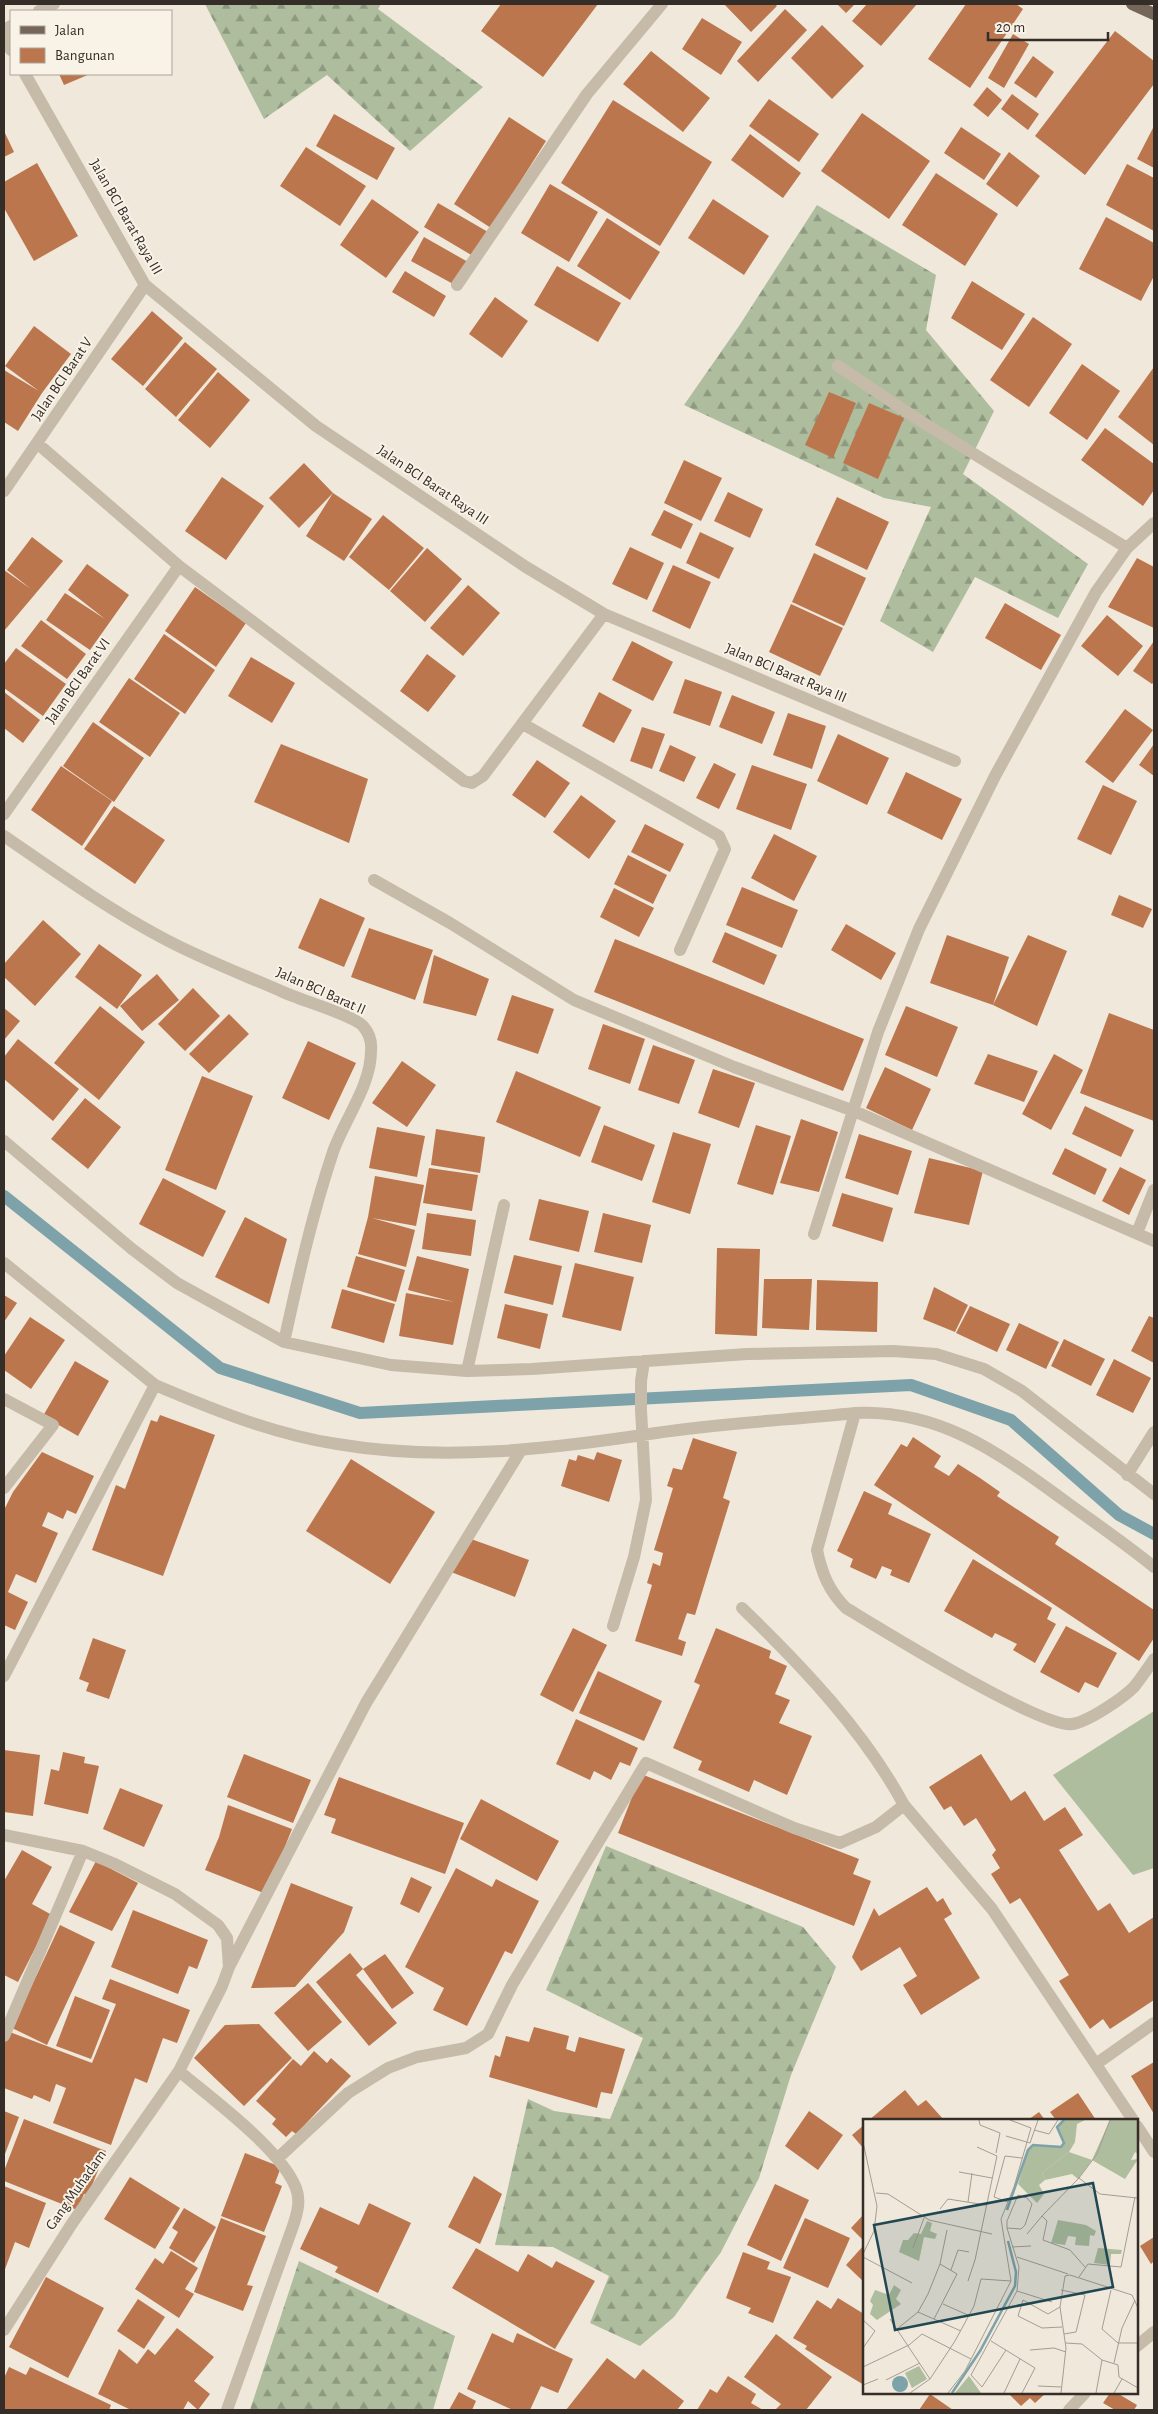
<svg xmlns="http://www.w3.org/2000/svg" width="1158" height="2414" font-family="'Alegreya Sans',sans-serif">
<defs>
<pattern id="forest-firs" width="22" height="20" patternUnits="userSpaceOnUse" patternTransform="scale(1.25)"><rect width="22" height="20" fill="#aebd9d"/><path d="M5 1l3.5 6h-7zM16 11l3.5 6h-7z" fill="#8e9a80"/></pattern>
</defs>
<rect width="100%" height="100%" fill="#efe8db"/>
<path fill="#aebd9d" d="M1154 1711V1868L1133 1875 1053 1775Z"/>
<path fill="url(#forest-firs)" d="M205 4H381L378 9 483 87 410 151 327 75 264 119Z
M817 205 936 275 926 330 994 411 963 474 1088 564 1058 618 975 577 933 652 880 621 931 507 884 498 684 405 739 326Z
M606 1846 803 1927 836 1967 791 2075 759 2178 721 2252 674 2317 640 2346 590 2323 609 2276 553 2247 495 2245 528 2099 554 2111 610 2119 643 2038 546 1990Z
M299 2261 455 2336 433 2410H250Z"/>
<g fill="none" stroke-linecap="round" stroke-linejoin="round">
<path stroke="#7da2aa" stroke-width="12" d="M4 1196 220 1368 360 1413 911 1385 1011 1420 1119 1515 1154 1534"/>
</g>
<path fill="#bb764d" d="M501 4H598L543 77 481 31Z
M724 4H775L777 6 751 32Z
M837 4H855L846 13Z
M867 4H917L881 46 852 21Z
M966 4H1016L1023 9 970 88 928 59Z
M785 9 807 30 758 82 737 61Z
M702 18 742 42 721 75 682 49Z
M822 25 864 66 832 99 791 58Z
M1115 31 1154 61V84L1085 175 1035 136Z
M1013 34 1029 44 1004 88 988 78Z
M651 51 710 98 683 132 623 84Z
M1033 56 1054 72 1036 98 1014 83Z
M59 74H90L64 85Z
M987 87 1002 100 988 117 973 105Z
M1012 94 1039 114 1028 130 1001 109Z
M769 99 819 134 799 162 749 126Z
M613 100 712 162 660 246 561 183Z
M862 113 930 161 889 219 821 171Z
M334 114 395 148 377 180 316 146Z
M509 117 546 141 491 228 454 204Z
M1154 126V168L1137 159Z
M961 127 1001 154 984 180 944 153Z
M4 131 14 152 4 157Z
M750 134 801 173 783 198 731 160Z
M306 147 366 186 340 226 280 186Z
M1009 152 1040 176 1017 207 986 184Z
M37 163 78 236 34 261 4 208V182Z
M1127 164 1154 178V231L1106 205Z
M936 173 998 214 965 266 902 225Z
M550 184 598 212 569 262 521 233Z
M372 199 419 232 386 278 340 245Z
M713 199 769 236 744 275 688 238Z
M438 203 488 232 473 256 424 227Z
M1106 217 1154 243V276L1141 301 1079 269Z
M607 218 660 252 630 300 577 266Z
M424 237 468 262 455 285 411 261Z
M557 266 621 303 598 342 534 305Z
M405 271 446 296 434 317 392 292Z
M972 281 1025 314 1002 350 951 318Z
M495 297 528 321 502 358 469 334Z
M152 311 183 338 143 386 111 359Z
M1033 317 1072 344 1029 407 990 380Z
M34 326 71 354 42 393 18 431 4 422V370L39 391 5 366Z
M185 342 217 369 176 417 145 389Z
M1082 364 1120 391 1087 440 1049 413Z
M1154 367V445L1118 417Z
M218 372 250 400 210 448 178 420Z
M829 392 856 403 833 458 805 445Z
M869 403 904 418 878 479 843 463Z
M1105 428 1154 464V490L1143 506 1081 460Z
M684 460 722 478 701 521 664 503Z
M304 463 333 493 372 519 344 561 306 536 333 493 299 528 269 498Z
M222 477 264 506 226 560 185 531Z
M728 492 763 509 750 538 714 521Z
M837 497 889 522 867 570 815 545Z
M664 510 693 524 681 549 651 535Z
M383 515 424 548 389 590 349 557Z
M700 532 734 548 719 579 686 563Z
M32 537 63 561 4 631V570L31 589 7 570Z
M630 547 664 563 647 600 612 584Z
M427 548 462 579 425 622 390 591Z
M814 553 866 578 844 626 792 602Z
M1137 558 1154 567V628L1108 607Z
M87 564 129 595 90 650 46 620 65 593 105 619 68 590Z
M673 565 711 582 690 629 652 611Z
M468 585 500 613 463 656 430 628Z
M195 587 246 623 216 667 165 631Z
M1005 603 1061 635 1041 670 985 638Z
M791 604 843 628 820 676 769 652Z
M1107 615 1143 646 1118 676 1081 646Z
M41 620 86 654 67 679 21 646Z
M164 634 215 670 185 714 134 679Z
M632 641 673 662 653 701 612 680Z
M1154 641V682L1152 684 1133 671Z
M16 648 66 684 43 716 4 688V664Z
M427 654 456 676 428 712 400 691Z
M251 657 295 683 272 723 228 696Z
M129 678 180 713 150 757 99 722Z
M685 679 722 692 710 726 673 713Z
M4 692 40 720 23 743 4 728Z
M599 692 632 710 614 743 582 726Z
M732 695 775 712 762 744 719 727Z
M1125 709 1153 730 1113 783 1085 762Z
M788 713 826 726 812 769 773 755Z
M93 722 144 758 114 802 63 766Z
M642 727 665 734 652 769 630 761Z
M838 734 889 758 867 805 817 781Z
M281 744 368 779 349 843 254 802Z
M1154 744V776L1139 765Z
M670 745 696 757 684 782 659 771Z
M537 760 570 783 545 818 512 795Z
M714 763 736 774 719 809 696 798Z
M752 765 807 784 791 830 736 809Z
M61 766 112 801 82 846 31 810Z
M906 772 962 799 942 840 887 813Z
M1103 785 1137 801 1111 855 1077 839Z
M581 795 616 821 589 859 553 832Z
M114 806 165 840 135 884 84 849Z
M645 824 684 844 670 872 631 852Z
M774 834 817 856 794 901 751 878Z
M628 855 667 875 653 904 614 884Z
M742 887 798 910 782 948 726 925Z
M614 888 654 908 639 937 600 917Z
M1119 895 1152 909 1143 928 1111 915Z
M320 898 365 918 344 967 298 948Z
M43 920 81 954 35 1006 4 977V964Z
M846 924 896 953 881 980 831 950Z
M369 928 433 950 415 1000 351 977Z
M725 932 777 955 764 985 712 962Z
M947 935 1009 957 993 1005 930 983Z
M1028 935 1067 951 1037 1026 993 1005Z
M615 939 864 1039 843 1091 594 992Z
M99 944 142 975 117 1009 75 977Z
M434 955 489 979 476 1016 423 1003Z
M157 974 179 1000 142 1031 120 1006Z
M193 988 220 1016 185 1051 158 1024Z
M512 995 554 1009 538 1054 497 1040Z
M100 1006 145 1042 99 1100 54 1063Z
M906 1006 958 1027 937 1077 885 1055Z
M4 1008 20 1021 4 1040Z
M1109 1013 1154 1030V1121L1080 1093Z
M229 1014 249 1034 209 1073 189 1054Z
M603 1024 645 1039 630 1084 588 1069Z
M18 1039 79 1089 53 1121 4 1079V1057Z
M308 1041 356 1063 329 1120 282 1098Z
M653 1045 695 1060 679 1104 638 1090Z
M988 1054 1038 1071 1024 1102 974 1084Z
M1054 1054 1083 1070 1051 1130 1022 1114Z
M402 1061 436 1085 407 1127 372 1103Z
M885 1067 931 1089 912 1130 866 1108Z
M713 1069 755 1083 739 1128 698 1113Z
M516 1071 601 1107 580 1157 496 1122Z
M202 1076 253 1096 216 1190 165 1170Z
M85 1098 121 1127 88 1169 51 1139Z
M1085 1106 1134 1130 1121 1157 1072 1134Z
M801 1119 838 1132 819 1192 780 1183Z
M604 1125 655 1145 642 1181 591 1162Z
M756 1125 791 1136 773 1195 737 1184Z
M377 1127 425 1136 417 1177 369 1168Z
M436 1129 485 1137 480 1173 431 1165Z
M673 1132 711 1144 690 1214 652 1202Z
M859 1134 912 1151 898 1195 845 1178Z
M1065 1148 1107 1169 1095 1195 1052 1174Z
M929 1158 983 1171 969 1225 914 1213Z
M1120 1167 1146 1180 1129 1215 1102 1201Z
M429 1168 478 1175 472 1211 423 1203Z
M375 1176 424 1185 416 1226 372 1218 415 1230 406 1267 358 1254 368 1217Z
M163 1178 226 1211 203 1257 139 1224Z
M842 1193 893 1208 883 1242 832 1226Z
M539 1199 589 1211 579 1252 529 1240Z
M427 1213 476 1220 471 1256 422 1249Z
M603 1213 651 1225 642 1263 594 1252Z
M245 1217 287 1239 269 1304 215 1277Z
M717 1248 760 1249 757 1336 715 1334Z
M514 1255 562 1266 553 1305 504 1293Z
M356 1256 405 1270 396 1302 347 1287Z
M417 1256 469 1269 453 1345 399 1336 406 1293 454 1302 408 1290Z
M575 1263 634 1277 621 1331 562 1317Z
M764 1279H812L809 1330 762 1328Z
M817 1280 878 1282 877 1332 816 1330Z
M934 1287 968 1305 955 1332 923 1319Z
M342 1289 395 1304 384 1343 331 1328Z
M4 1295 17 1303 4 1322Z
M505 1304 548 1314 540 1349 497 1338Z
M970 1306 1010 1324 997 1352 956 1333Z
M1149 1316 1154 1318V1363L1131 1351Z
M30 1317 65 1340 31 1389 4 1370V1356Z
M1019 1323 1059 1342 1046 1369 1006 1350Z
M1064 1339 1105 1359 1091 1386 1051 1366Z
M1114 1359 1151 1378 1133 1413 1096 1395Z
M75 1361 109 1381 78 1436 43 1416Z
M160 1415 215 1435 163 1576 92 1550 116 1485 125 1489 151 1420 157 1422Z
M913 1437 941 1456 934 1467 949 1476 958 1464 980 1478 1000 1492 997 1496 1059 1537 1055 1544 1154 1610V1638L1139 1661 874 1485 901 1444 907 1447Z
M693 1438 737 1452 723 1498 730 1501 695 1615 687 1613 678 1639 686 1642 682 1656 635 1641 652 1585 647 1583 653 1563 660 1566 663 1553 654 1550 673 1488 667 1486 673 1468 682 1470Z
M42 1452 94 1476 76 1514 67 1510 63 1519 48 1512 42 1526 58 1533 36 1583 16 1574 8 1592 28 1602 15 1630 4 1625V1510L13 1492Z
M597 1452 622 1460 609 1502 561 1486 569 1459 576 1461 578 1455 594 1460Z
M351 1459 435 1512 390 1584 306 1531Z
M864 1491 892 1504 888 1514 931 1534 909 1583 890 1575 892 1570 882 1566 876 1579 850 1567 853 1559 837 1551Z
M471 1539 529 1560 515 1597 451 1572Z
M973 1559 1052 1608 1047 1619 1056 1624 1035 1663 1013 1650 1017 1644 995 1633 992 1638 944 1611Z
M1066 1626 1117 1653 1098 1688 1085 1682 1079 1693 1040 1672Z
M573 1628 607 1645 573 1712 540 1695Z
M716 1628 771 1651 769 1658 787 1666 775 1694 790 1700 779 1723 812 1736 787 1795 754 1780 749 1792 698 1770 702 1761 673 1748 700 1685 694 1682Z
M93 1638 126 1650 109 1699 86 1691 89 1683 79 1679Z
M598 1671 662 1701 644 1741 579 1713Z
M576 1719 638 1748 630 1766 620 1762 611 1780 594 1771 590 1780 556 1764Z
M4 1750 40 1755 33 1816 4 1812Z
M63 1752 85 1757 84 1763 99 1766 88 1814 44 1804 51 1769 59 1771Z
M244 1754 311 1780 293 1823 227 1797Z
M981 1754 1011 1801 1025 1791 1044 1821 1065 1807 1083 1835 1059 1850 1098 1911 1110 1903 1129 1933 1154 1917V2000L1110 2029 1103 2019 1090 2029 1059 1981 1069 1975 1031 1915 1020 1898 1010 1904 991 1874 1000 1868 992 1855 996 1850 976 1818 964 1826 951 1806 944 1810 929 1787Z
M641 1774 859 1859 853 1874 871 1881 854 1926 618 1833Z
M339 1777 464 1823 445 1874 331 1833 336 1819 324 1815Z
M120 1788 163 1805 144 1847 103 1829Z
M481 1799 559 1841 537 1881 460 1839Z
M228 1805 292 1829 266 1894 205 1870 219 1837Z
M22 1850 52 1867 32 1904 52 1915 18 1982 4 1975V1881Z
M96 1861 138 1883 112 1931 69 1912Z
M456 1868 492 1887 496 1879 539 1901 512 1954 505 1951 467 2026 433 2010 444 1988 405 1967Z
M411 1877 432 1887 419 1913 400 1904Z
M291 1883 353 1907 344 1932 295 1987 251 1988Z
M927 1887 937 1902 943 1898 952 1914 944 1919 980 1978 921 2015 903 1985 917 1976 900 1947 861 1971 852 1957 874 1908 879 1916Z
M133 1910 208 1940 197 1969 189 1966 178 1994 111 1967Z
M60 1925 95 1942 47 2045 12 2028Z
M350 1953 363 1969 356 1975 397 2023 369 2046 316 1982Z
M385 1954 414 1993 392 2009 363 1969Z
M110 1979 190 2010 177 2043 163 2038 147 2083 135 2078 111 2145 53 2123 66 2088 56 2084 50 2102 34 2095 32 2099 4 2088V2039L7 2031 92 2063 116 2004 102 1999Z
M308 1983 342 2022 308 2051 274 2013Z
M75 1996 110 2010 91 2059 56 2046Z
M259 2024 292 2058 244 2106 194 2058 225 2025Z
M534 2027 569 2036 566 2049 575 2052 579 2037 625 2049 612 2094 601 2092 597 2108 489 2077 495 2055 500 2057 506 2036 529 2042Z
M314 2051 327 2063 331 2058 351 2076 296 2134 292 2131 286 2137 272 2124 276 2119 256 2101 293 2059 301 2066Z
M1154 2062V2114L1131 2076Z
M905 2090 918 2106 926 2100 944 2120H869Z
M1078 2093 1096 2120H1056L1050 2112Z
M4 2111 19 2117 5 2154H4Z
M809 2111 843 2135 818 2170 785 2146Z
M1039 2112 1045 2120H1028Z
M24 2119 106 2151 88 2195 84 2194 77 2210 4 2181V2171Z
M864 2125V2149L852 2135Z
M245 2153 281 2167 275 2183 282 2186 264 2232 221 2216Z
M474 2176 502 2194 480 2244 448 2227Z
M130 2177 180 2208 155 2249 104 2219Z
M775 2184 809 2200 781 2261 747 2245Z
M4 2186 46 2203 29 2248 15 2242 4 2272Z
M369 2203 411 2223 378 2293 335 2272 338 2267 300 2249 320 2207 359 2225Z
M184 2208 216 2227 194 2263 169 2248 178 2232 172 2228Z
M864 2214V2241L851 2228Z
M221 2218 266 2236 247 2285 253 2286 243 2311 194 2292Z
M805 2218 850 2238 828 2288 783 2268Z
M1154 2237V2261L1151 2264 1140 2246Z
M864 2245V2282L846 2265Z
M476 2248 518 2272 528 2254 552 2268 556 2261 595 2281 555 2349 452 2288Z
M171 2251 198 2268 185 2289 194 2294 179 2318 135 2289 155 2258 163 2264Z
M743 2252 770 2262 767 2269 791 2277 773 2323 748 2313 751 2308 726 2298Z
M46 2277 104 2308 68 2378 9 2347Z
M838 2298 864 2314V2385L805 2349 807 2346 793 2338 817 2300 831 2309Z
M138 2299 165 2317 144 2349 117 2331Z
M177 2328 214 2357 194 2381 210 2394 198 2410 188 2401 183 2410H131L98 2394 119 2349 137 2364 148 2349 155 2355Z
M492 2333 513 2343 517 2333 573 2359 558 2393 541 2386 530 2410H513L467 2389Z
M776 2334 832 2377 806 2410H775L781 2404 744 2377Z
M607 2358 635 2379 643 2369 684 2401 677 2410H566Z
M9 2367 26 2375 30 2367 111 2405 109 2410H4V2378Z
M728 2376 756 2394 751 2403 763 2410H697L710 2389 717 2393Z
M459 2392 476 2401 472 2410H449Z
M1008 2393H1046L1035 2403 1030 2398 1021 2406Z
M1110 2393H1117L1137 2405 1134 2410H1115L1103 2403Z
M930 2394 953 2410H919Z"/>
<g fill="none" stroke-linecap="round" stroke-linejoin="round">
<path stroke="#c6baa8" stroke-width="12" d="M39 11 54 4
M4 30 11 26
M4 36 11 50
M25 74 145 285 316 426 526 567 604 614 955 761
M457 285 587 94 662 4
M838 366 919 420 1127 548
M38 444 179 566 464 781 472 783 483 776 604 614
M4 491 145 285
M523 724 719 836 725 849 680 950
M4 814 179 566
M4 836C55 871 105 907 159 936 199 958 242 974 283 992 300 1000 353 1015 363 1026 369 1033 372 1042 371 1051 371 1086 344 1120 333 1152 312 1215 298 1278 284 1342
M374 880 450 923 574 1000 734 1067 854 1111 1154 1241
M4 1141 132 1249 177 1283 284 1342 391 1365 467 1371 532 1369 747 1354 893 1351 936 1354 984 1369 1022 1391 1154 1494
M1137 1233 1154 1190
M814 1234 878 1032 919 929 995 776 1096 592 1127 548 1154 523
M4 1263 155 1385 4 1676
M467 1371 504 1205
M155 1385C214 1410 273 1434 337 1444 443 1462 551 1449 656 1433 722 1423 789 1420 855 1413 941 1409 1000 1454 1065 1501 1095 1523 1126 1544 1154 1567
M4 1399 53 1425 4 1488
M855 1413 817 1550C822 1574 829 1591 846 1608 881 1629 1042 1729 1072 1724 1088 1722 1123 1698 1134 1687 1141 1678 1148 1668 1154 1659
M1127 1475 1154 1432
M742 1608C802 1666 864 1731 904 1805
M613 1626 634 1557 646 1500 641 1410V1381L644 1361
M4 1835 83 1851 115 1864 175 1894 218 1925 227 1938 229 1967 222 1986 179 2071 73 2222 4 2330
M229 1967 366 1703 521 1450
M4 2036 83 1851
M1096 2064 1154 2023
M179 2071C212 2099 281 2149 296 2188 301 2201 297 2214 293 2226L227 2410
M1137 2126 1154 2152
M278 2158 348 2093 388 2068 417 2057 466 2048 488 2034 512 1985 646 1763 794 1828 840 1843 876 1827 904 1805 992 1909 1133 2120
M1137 2346 1154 2332
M1069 2410 1085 2393"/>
<path stroke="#75665a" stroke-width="12" d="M1132 4 1154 14"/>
</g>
<g text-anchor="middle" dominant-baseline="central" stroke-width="4" stroke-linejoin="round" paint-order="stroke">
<g font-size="15" fill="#342d28" stroke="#f8f2e7">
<text transform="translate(126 217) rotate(60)">Jalan BCI Barat Raya III</text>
<text transform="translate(62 379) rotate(-56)">Jalan BCI Barat V</text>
<text transform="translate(433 485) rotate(34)">Jalan BCI Barat Raya III</text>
<text transform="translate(786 673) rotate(23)">Jalan BCI Barat Raya III</text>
<text transform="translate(78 681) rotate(-55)">Jalan BCI Barat VI</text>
<text transform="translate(321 991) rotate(24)">Jalan BCI Barat II</text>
<text transform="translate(76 2190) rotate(-55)">Gang Muhadam</text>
</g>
</g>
<g transform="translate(863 2119)">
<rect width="275" height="275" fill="#efe8db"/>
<path d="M201 1H222L214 5 212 23 206 33 179 54 182 61 176 66 181 75 174 84 155 65 165 31 170 26 198 27 201 24 194 8Z" fill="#aebd9d"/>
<path d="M247 1H275V35L272 33 268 41 275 40 262 60 229 41ZM195 101 223 106 233 112 231 117 227 116 226 127 212 126 213 118 205 117 202 126 188 124ZM64 102 69 104 67 112 74 115 72 120 61 118 56 142 36 133 40 121H45L51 114 58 115ZM235 129 259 131 258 135H248L247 146 231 144ZM31 166 38 171 33 180 38 185 14 201 7 195 10 186 7 182 12 171 26 176Z" fill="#aebd9d"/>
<path d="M206 33 229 41 215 60 209 55 182 61 179 54ZM106 257 118 274H92Z" fill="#aebd9d"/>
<path d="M56 247 64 260 49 269 42 254Z" fill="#aebd9d"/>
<path d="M29 265a8 8 0 1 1 16 0a8 8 0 1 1-16 0Z" fill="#7da2aa"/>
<path fill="none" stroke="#7da2aa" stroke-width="2.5" d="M144 91 165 31 170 26 198 28 201 24 194 8 201 1M89 274 117 232 152 167 153 153 145 122"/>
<path fill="none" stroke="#a49d93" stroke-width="1" d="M116 1 117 6 137 14 133 34M171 11 186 15 195 1M143 17 167 24 175 1M0 23 14 87 11 112 0 135M96 53 129 59M216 59 237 75 274 79M13 74 25 75 66 101 129 115M105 83 109 54M145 83 131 78 142 37 159 39M77 90 85 80 123 86M144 109 158 110 162 106 169 85 164 79 155 76 144 102V109L156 148 154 172M164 115 179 97M149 128 168 127M50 129 61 99M0 138 49 164M154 138 205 155M222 148 207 131 180 121 184 102 179 97 216 59 234 35 247 1M88 151 95 131 106 133M216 158 225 145 258 148 272 78M105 162 112 141 134 37 114 28M198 171 222 176 213 213 201 215M248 171 239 210 255 224H275M80 185 107 197M197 188 185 195 160 181 155 197 179 209 199 208M55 193 98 212M27 200 67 260M71 200 94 155 77 145M0 201 12 212 0 229M34 210 55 193 65 175 77 145 84 111M128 222 172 249 159 274M203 224 219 225 239 241 255 246 256 258 275 269M143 231 119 268 108 256 154 172 189 183M167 231 191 229 203 233M251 244 259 209 272 181M0 248 46 226 59 215 108 240M23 261 57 244M0 266 15 260M175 267 198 268M47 274 67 260 92 222 111 187 118 160 148 162M85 274 102 252 148 162 138 100 151 68 168 9 147 1M141 274 157 240M198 274 203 229 197 188 202 157 207 156 269 176 275 189M233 274 239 241M251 274 259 260"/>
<path fill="#214852" fill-opacity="0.15" stroke="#214852" stroke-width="2.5" d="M230 64 250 168 32 211 11 106Z"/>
<rect width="275" height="275" fill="none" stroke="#342d28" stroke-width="2.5"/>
</g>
<rect width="1158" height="2414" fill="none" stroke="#342d28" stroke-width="10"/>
<rect x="10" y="10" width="162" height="65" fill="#f8f2e7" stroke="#aaa39b"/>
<rect x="20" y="26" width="25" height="8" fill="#75665a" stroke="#aaa39b"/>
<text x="55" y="35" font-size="15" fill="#342d28">Jalan</text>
<rect x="20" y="48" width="25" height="15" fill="#bb764d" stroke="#aaa39b"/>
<text x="55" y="60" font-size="15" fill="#342d28">Bangunan</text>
<path d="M988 32v8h120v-8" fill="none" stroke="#342d28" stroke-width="2.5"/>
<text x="996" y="32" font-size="15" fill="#342d28" stroke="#f8f2e7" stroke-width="4" paint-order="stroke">20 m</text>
</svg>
